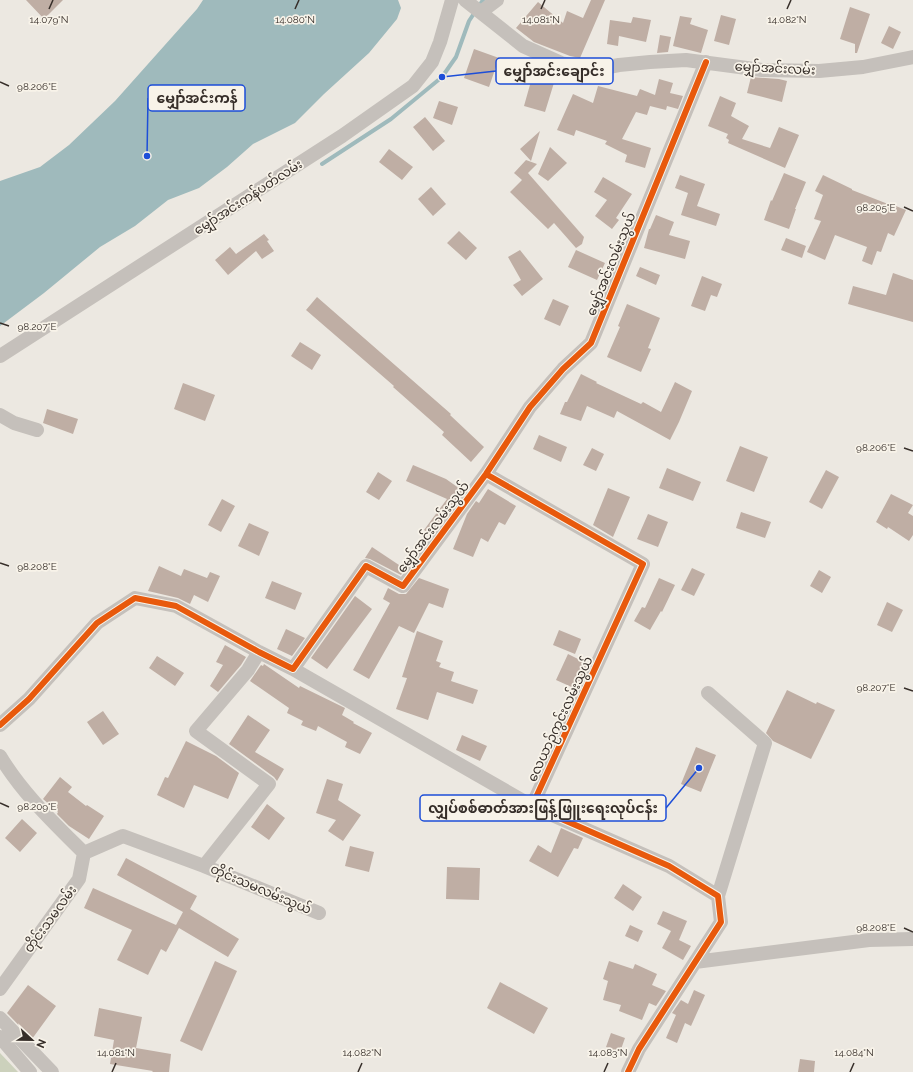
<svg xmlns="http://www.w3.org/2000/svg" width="913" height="1072" font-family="Raleway,'Noto Sans Myanmar',sans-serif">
<rect width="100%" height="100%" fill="#ece8e1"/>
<path fill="#ccd1bc" d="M0 1053 18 1072H0Z"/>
<path fill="#9fbabc" d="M203 0H398L401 8 397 19 369 53 324 94 295 123 253 144 227 167 199 188 168 200 135 226 100 247 44 293 0 326V181L40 167 69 145 115 101 197 9Z"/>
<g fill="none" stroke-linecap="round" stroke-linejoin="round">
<path stroke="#9fbabc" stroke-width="4" d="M322 164 391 119 442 77 456 57 469 21 483 0"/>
</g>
<path fill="#bfaea4" d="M26 0H63L44 19Z
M591 0H605L580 58 570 56 534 42 516 28 538 2 563 23 567 11 583 18Z
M850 7 870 14 857 53H855V44L840 39Z
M721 15 736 19 729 45 714 41Z
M680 16 692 18 690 24 708 30 701 53 673 46Z
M633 17 651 20 646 42 619 36 618 46 607 44 610 20 631 23Z
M889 26 901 32 893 49 881 43Z
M660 35 671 37 668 52 657 53Z
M474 49 499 58 489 87 464 78Z
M535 67 557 73 545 112 524 106Z
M751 77 779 79 787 81 782 102 747 93Z
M659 79 673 83 670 93 683 96 678 109 667 106 666 110 650 106 647 115 636 112 622 139 651 148 645 168 625 162 627 155 605 144 607 141 576 130 574 136 557 130 573 94 593 103 598 86 637 96 640 89 655 95Z
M720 96 736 103 731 116 749 126 742 139 770 148 779 127 799 135 785 168 728 143 729 140 726 138 728 134 708 126Z
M439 101 458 107 452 125 433 118Z
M425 117 445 141 433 151 413 127Z
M540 131 531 161 520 149Z
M550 147 567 163 548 181 538 174Z
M389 149 413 167 402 180 379 162Z
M526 160 537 164 528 173 584 237 582 244 576 248 554 223 548 229 510 192 522 180 514 173Z
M784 173 806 182 795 209H796L789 229 764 220 771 200 772 201Z
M680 175 705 184 697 206 720 214 716 226 681 215 688 193 675 188Z
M823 175 852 189V190L888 204V203L906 210 894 236 888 233 881 252 877 251 872 265 862 261 867 247 835 235 825 260 807 252 821 221 814 219 823 195 815 191Z
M603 177 632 194 616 218 619 220 612 229 595 216 607 200 594 192Z
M431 187 446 204 433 216 418 199Z
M656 215 674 222 669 235 690 241 685 259 644 248 649 229H650Z
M459 231 477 248 466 260 447 243Z
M264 234 269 240 267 241 274 251 262 259 256 251 228 275 215 260 230 247 236 254Z
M786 238 806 246 802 258 781 250Z
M520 250 543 279 522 296 513 285 521 280 508 257Z
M576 250 605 263 597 280 568 267Z
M640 267 660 275 656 285 636 276Z
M893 273 913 280V322L848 304 853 286 886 295Z
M702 276 722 284 717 297 711 295 705 311 691 306Z
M317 297 451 414 450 415 484 447 471 462 442 435 444 432 393 387 394 386 306 310Z
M553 299 569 306 560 326 544 319Z
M627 304 660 318 648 348 651 349 641 372 607 357 620 327 618 326Z
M300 342 321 355 312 370 291 356Z
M581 374 597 382 596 383 641 404 643 402 661 412 675 382 692 391 679 422 670 440 617 411 614 418 587 406 581 421 560 414 565 402H567Z
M183 383 215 395 205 421 174 409Z
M47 409 78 419 73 434 43 423Z
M539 435 567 447 561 462 533 449Z
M740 446 768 457 754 492 726 481Z
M592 448 604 454 596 471 583 465Z
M413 465 446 479 463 491 431 534 424 530 447 499 406 481Z
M667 468 701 482 693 501 659 488Z
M826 470 839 477 822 509 809 502Z
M378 472 392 481 379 500 366 492Z
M608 488 630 497 613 537 593 525Z
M488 489 516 506 505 525 499 522 488 542 481 538 473 557 453 549 467 514 476 501 479 503Z
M891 494 913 505 908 513 913 516V535L909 541 888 527 887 529 876 522Z
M222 499 235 506 221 532 208 525Z
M741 512 771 522 765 538 736 528Z
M648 514 668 522 658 547 637 539Z
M249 523 269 532 259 556 238 546Z
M372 547 405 569 401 575 370 559 365 558Z
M159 566 181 576 184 569 207 578 210 572 220 576 208 602 194 595 190 604 178 598 148 591Z
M692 568 705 574 694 596 681 590Z
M819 570 831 577 822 593 810 586Z
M419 578 449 589 443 608 429 603 414 633 399 626 369 679 353 670 390 603 383 599 388 588 399 594H406Z
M659 578 675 585 662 612 661 611 650 630 634 621 642 607 645 608Z
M272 581 302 593 295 610 265 598Z
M355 596 372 609 327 669 311 658Z
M887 602 903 610 892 632 877 625Z
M286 629 305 638 292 656 277 649Z
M559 630 581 639 575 654 553 645Z
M417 631 443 641 436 661 441 663 439 667 454 672 451 681 478 690 473 704 437 692 428 720 396 709 407 678 402 677Z
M225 645 246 657 241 665 218 692 210 686 223 665 216 662Z
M568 654 588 664 576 689 556 680Z
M157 656 184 673 175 686 149 668Z
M264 664 299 688 300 686 345 708 342 715 354 722 353 723 372 733 360 754 345 747 347 742 318 726 316 731 301 725 303 721 287 713 289 708 250 681 261 665 263 666Z
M787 690 816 704 817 702 835 710 811 759 773 741 766 733Z
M103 711 119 734 103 745 87 722Z
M248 715 270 730 255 752 284 769 277 781 274 777 229 744Z
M462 735 487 746 480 761 456 750Z
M186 741 216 756 239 773 228 799 194 785 184 808 157 795 165 777 168 778Z
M696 747 716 755 701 792 681 784Z
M60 777 72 787 68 792 86 806 87 805 104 816 89 839 69 826 57 814 58 812 43 799Z
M327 779 343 784 338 800 361 815 343 841 328 831 336 820 316 813Z
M267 804 285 818 269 840 251 827Z
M22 819 37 833 20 852 5 838Z
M561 828 583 838 578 849 574 848 558 877 529 861 538 845 551 853Z
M350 846 374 852 369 872 345 866Z
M126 858 197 896 190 909 239 939 228 957 179 928 166 952 161 949 148 975 117 960 132 930 84 908 93 888 176 925 183 912 117 875Z
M447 867 480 868 479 900 446 899Z
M623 884 642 897 633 911 614 898Z
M663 911 687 921 679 940 691 946 683 960 662 948 671 931 657 924Z
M630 925 643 931 638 942 625 936Z
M215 961 237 971 202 1051 180 1041Z
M609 961 633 969 635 964 657 974 652 985 666 991 656 1006 649 1003 642 1020 619 1011 621 1005 603 1000 608 981 603 979Z
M500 982 548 1008 534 1034 487 1008Z
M28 985 56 1006 32 1039 7 1013Z
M694 990 705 995 691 1026 685 1023 677 1043 666 1038 676 1015 672 1013 681 1000 688 1004Z
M99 1008 142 1017 136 1048 171 1054 169 1072H152L153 1071 110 1064 114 1040 94 1036Z
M611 1033 625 1038 620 1052 606 1047Z
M800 1059 815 1061 814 1072H798Z"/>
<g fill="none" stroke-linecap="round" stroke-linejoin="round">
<path stroke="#c5c0bb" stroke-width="14" d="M465 0 523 46 561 63 581 67 598 69 619 65 650 62 686 60 762 70 819 71 863 67 913 57
M481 12 497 0
M0 356 342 136 413 86 432 62 440 42 452 0
M0 415 14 423 37 430
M486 474 643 564 532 806 669 866 718 896 721 922 639 1049 628 1072
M293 669 532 806
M708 693 765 743 718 896
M0 725 29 699 97 623 135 598 176 606 259 652 293 669 366 566 403 586 486 474 530 407 563 369 591 343 706 62
M0 756C22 793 54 823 84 853L79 879 0 989
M84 853 123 836 204 866 269 784 196 731 248 670 259 652
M204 866 319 913
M695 962 869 940 913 939
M0 1018 52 1072
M0 1037 30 1072"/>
<defs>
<path id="cycleway" d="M486 474 643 564 532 806 669 866 718 896 721 922 639 1049 628 1072
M0 725 29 699 97 623 135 598 176 606 259 652 293 669 366 566 403 586 486 474 530 407 563 369 591 343 706 62"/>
</defs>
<use href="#cycleway" stroke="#f8f3e9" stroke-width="8"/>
<use href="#cycleway" stroke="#e8590c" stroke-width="6"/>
</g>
<path fill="none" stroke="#362e29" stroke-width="1.5" d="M49 9 53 0M295 9 299 0M541 9 545 0M787 9 791 0M0 82 9 86M904 207 913 211M0 323 9 326M904 448 913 451M0 563 9 566M904 688 913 691M0 803 9 807M904 928 913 932M112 1072 116 1063M358 1072 362 1063M604 1072 608 1063M850 1072 854 1063"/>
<g text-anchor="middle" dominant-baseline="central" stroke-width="3.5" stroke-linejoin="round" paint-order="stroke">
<g font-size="13" fill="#362e29" stroke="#f8f3e9">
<text transform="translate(775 68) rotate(3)">မျှော်အင်းလမ်း</text>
<text transform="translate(248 197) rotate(-33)">မျှော်အင်းကန်ပတ်လမ်း</text>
<text transform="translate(611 264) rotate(-68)">မျှော်အင်းလမ်းသွယ်</text>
<text transform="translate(433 527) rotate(-53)">မျှော်အင်းလမ်းသွယ်</text>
<text transform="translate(560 719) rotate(-65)">လေယာဉ်ကွင်းလမ်းသွယ်</text>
<text transform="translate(261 889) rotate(23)">တိုင်းသမလမ်းသွယ်</text>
<text transform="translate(50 919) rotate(-54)">တိုင်းသမလမ်း</text>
</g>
</g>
<g font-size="10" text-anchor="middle" fill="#362e29" stroke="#f8f3e9" stroke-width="3.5" stroke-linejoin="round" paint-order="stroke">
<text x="49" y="23">14.079°N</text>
<text x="295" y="23">14.080°N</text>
<text x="541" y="23">14.081°N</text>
<text x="787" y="23">14.082°N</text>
<text x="37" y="90">98.206°E</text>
<text x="876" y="211">98.205°E</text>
<text x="37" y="330">98.207°E</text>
<text x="876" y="451">98.206°E</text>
<text x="37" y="570">98.208°E</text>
<text x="876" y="691">98.207°E</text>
<text x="37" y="810">98.209°E</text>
<text x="876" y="931">98.208°E</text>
<text x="116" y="1056">14.081°N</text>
<text x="362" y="1056">14.082°N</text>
<text x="608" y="1056">14.083°N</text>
<text x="854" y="1056">14.084°N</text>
</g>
<path fill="none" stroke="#1d4ed8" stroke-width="1.5" d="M442 77L496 71M147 156L148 98M699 768L666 808"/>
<g fill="#1d4ed8" stroke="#f8f3e9" stroke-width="1.5">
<circle cx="442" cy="77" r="4"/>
<circle cx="147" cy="156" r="4"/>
<circle cx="699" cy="768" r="4"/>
</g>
<g fill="#f8f3e9" stroke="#1d4ed8" stroke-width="1.5">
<rect x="496" y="58" width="117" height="26" rx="4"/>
<rect x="148" y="85" width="97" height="26" rx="4"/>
<rect x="420" y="795" width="246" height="26" rx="4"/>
</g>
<g font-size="14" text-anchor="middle" font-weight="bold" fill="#362e29">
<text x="554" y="76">မျှော်အင်းချောင်း</text>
<text x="197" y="103">မျှော်အင်းကန်</text>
<text x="543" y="813">လျှပ်စစ်ဓာတ်အားဖြန့်ဖြူးရေးလုပ်ငန်း</text>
</g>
<g transform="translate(32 1040) rotate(112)" stroke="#f8f3e9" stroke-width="3" paint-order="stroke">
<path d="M0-3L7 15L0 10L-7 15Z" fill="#362e29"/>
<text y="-6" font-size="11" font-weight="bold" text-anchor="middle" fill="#362e29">N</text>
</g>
</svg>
